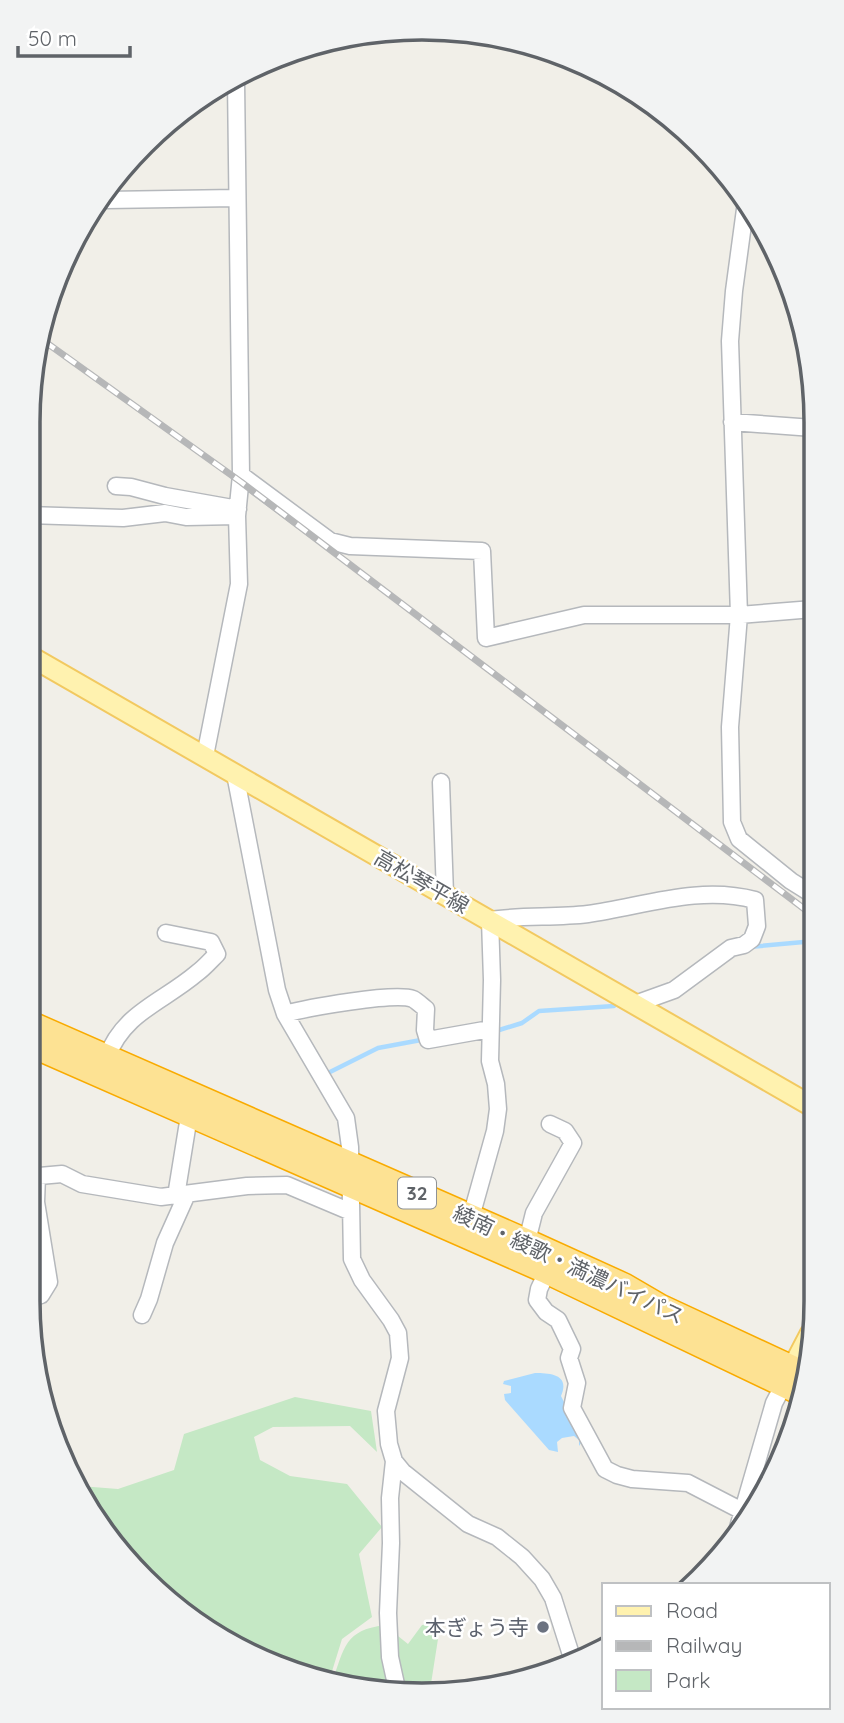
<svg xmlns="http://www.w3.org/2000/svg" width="844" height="1723" font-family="Quicksand,'Noto Sans JP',sans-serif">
<rect width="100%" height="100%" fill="#f1efe8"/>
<path fill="#c5e8c5" d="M295 1397 371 1411 377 1452 350 1426 273 1427 254 1437 260 1460 290 1476 347 1484 382 1527 359 1554 372 1617 342 1639 329 1681 203 1629 110 1541 80 1486 118 1489 174 1470 184 1434Z
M433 1623 438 1639 430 1690 400 1689 393 1632 408 1644 422 1625Z
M386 1625 393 1689 345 1687 332 1682C345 1647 344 1630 386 1625Z"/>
<path fill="#aadaff" d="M535 1373C552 1373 570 1375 561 1396L583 1440 579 1446V1440L574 1436 562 1438 557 1442 558 1452 549 1450 505 1400 504 1394 511 1393V1386L503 1384 504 1381Z"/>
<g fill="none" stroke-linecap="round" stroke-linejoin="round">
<path stroke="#aadaff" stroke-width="4.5" d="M749 947 815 941
M496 1031 522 1023 539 1011 614 1006
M326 1074 378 1048 421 1040"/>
<defs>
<path id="minor" d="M106 200 236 198
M746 202 734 291 730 341 739 615 730 727 732 822 739 839 791 881 815 896
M732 422 813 428
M241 475 330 541 350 546 482 551 486 638 584 615H739L813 609
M116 486 131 487 165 496 238 509
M28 515 123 518 165 513 186 517 237 516
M205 756 239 584 237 516 241 475 236 81
M235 774 277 990 285 1014 346 1118 350 1147 352 1259 362 1280 391 1320 398 1333 400 1358 386 1411 389 1444 394 1461 403 1472 468 1524 497 1537 522 1557 542 1579 553 1598 573 1661
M441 782 445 894
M285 1014C306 1008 395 992 413 999 417 1001 422 1006 426 1009L425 1030 428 1040 490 1029
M107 1057C124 1012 163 1002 197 973 204 968 210 961 217 954L211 942 166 933
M550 1124 565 1131 573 1143 534 1213 527 1241 547 1272 539 1289 537 1300 546 1312 558 1320 572 1349 569 1358 577 1383 572 1408 605 1469 617 1475 632 1479 688 1483 748 1514
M28 1177 62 1174 82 1184 161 1197 247 1186 287 1185 351 1212
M176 1196 189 1116
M471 1217 495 1131 498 1109 496 1084 490 1061 492 980 490 920C522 915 555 918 588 914 644 906 699 885 755 900L757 926 752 939 744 945 731 948 674 990 635 1004
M28 1299 41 1295 49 1282 36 1202 37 1176
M142 1315 149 1299 165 1243 187 1194
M394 1461 390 1498 391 1543 388 1613 390 1657 397 1689
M737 1531 774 1403 783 1386"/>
<path id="major" d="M28 655 815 1108
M787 1378 810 1334"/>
<path id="highway" d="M28 1022 527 1241 624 1285 660 1306 802 1372
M28 1044 547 1272 798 1392"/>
</defs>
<use href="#minor" stroke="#b5b8bc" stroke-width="19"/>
<use href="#major" stroke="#f2c960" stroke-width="23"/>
<use href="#highway" stroke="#f9ab00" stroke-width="26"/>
<use href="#minor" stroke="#fff" stroke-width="16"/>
<use href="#major" stroke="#fff2af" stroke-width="19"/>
<use href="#highway" stroke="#fde293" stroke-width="23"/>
<defs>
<path id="rail" d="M44 341 241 482 815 917"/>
</defs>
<use href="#rail" stroke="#b6b7b8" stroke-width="7"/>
<use href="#rail" stroke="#fff" stroke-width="4.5" stroke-dasharray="13" stroke-linecap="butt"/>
</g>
<circle fill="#6b7280" stroke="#fff" stroke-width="2.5" cx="543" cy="1627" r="7"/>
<g text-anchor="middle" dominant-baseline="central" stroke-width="5" stroke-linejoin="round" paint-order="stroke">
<rect fill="#fff" stroke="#8f9295" stroke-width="2" x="398" y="1177.5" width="38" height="31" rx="5"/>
<g font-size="19" font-weight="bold" fill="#5f6368">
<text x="417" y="1193">32</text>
</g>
<g font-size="21" fill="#5f6368" stroke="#fff">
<text transform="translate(422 881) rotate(30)">高松琴平線</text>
<text transform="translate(569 1264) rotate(25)">綾南・綾歌・満濃バイパス</text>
</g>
<g font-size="21" fill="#5b616d" stroke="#fff" text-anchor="end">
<text x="529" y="1627">本ぎょう寺</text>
</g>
</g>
<path d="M0 0H844V1723H0ZM422 40H422A382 382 0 0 1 804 422V1301A382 382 0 0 1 422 1683H422A382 382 0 0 1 40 1301V422A382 382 0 0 1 422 40Z" fill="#f2f3f3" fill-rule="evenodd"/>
<path fill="none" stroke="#5f6368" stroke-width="3.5" d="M422 40H422A382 382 0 0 1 804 422V1301A382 382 0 0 1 422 1683H422A382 382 0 0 1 40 1301V422A382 382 0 0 1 422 40Z"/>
<rect x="602" y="1583" width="228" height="126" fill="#ffffff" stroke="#bfc1c3" stroke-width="2"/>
<rect x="616" y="1606" width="35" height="10" fill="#fff2af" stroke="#bfc1c3" stroke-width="2"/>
<text x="666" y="1618" font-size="21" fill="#5f6368">Road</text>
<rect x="616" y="1641" width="35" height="10" fill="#b6b7b8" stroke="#bfc1c3" stroke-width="2"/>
<text x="666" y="1653" font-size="21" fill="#5f6368">Railway</text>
<rect x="616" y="1670" width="35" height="21" fill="#c5e8c5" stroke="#bfc1c3" stroke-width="2"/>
<text x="666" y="1688" font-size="21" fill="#5f6368">Park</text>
<path d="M18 46v10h112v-10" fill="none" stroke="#5f6368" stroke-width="3.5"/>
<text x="28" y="46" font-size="21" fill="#5f6368" stroke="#ffffff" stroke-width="5" paint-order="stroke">50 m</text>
</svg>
